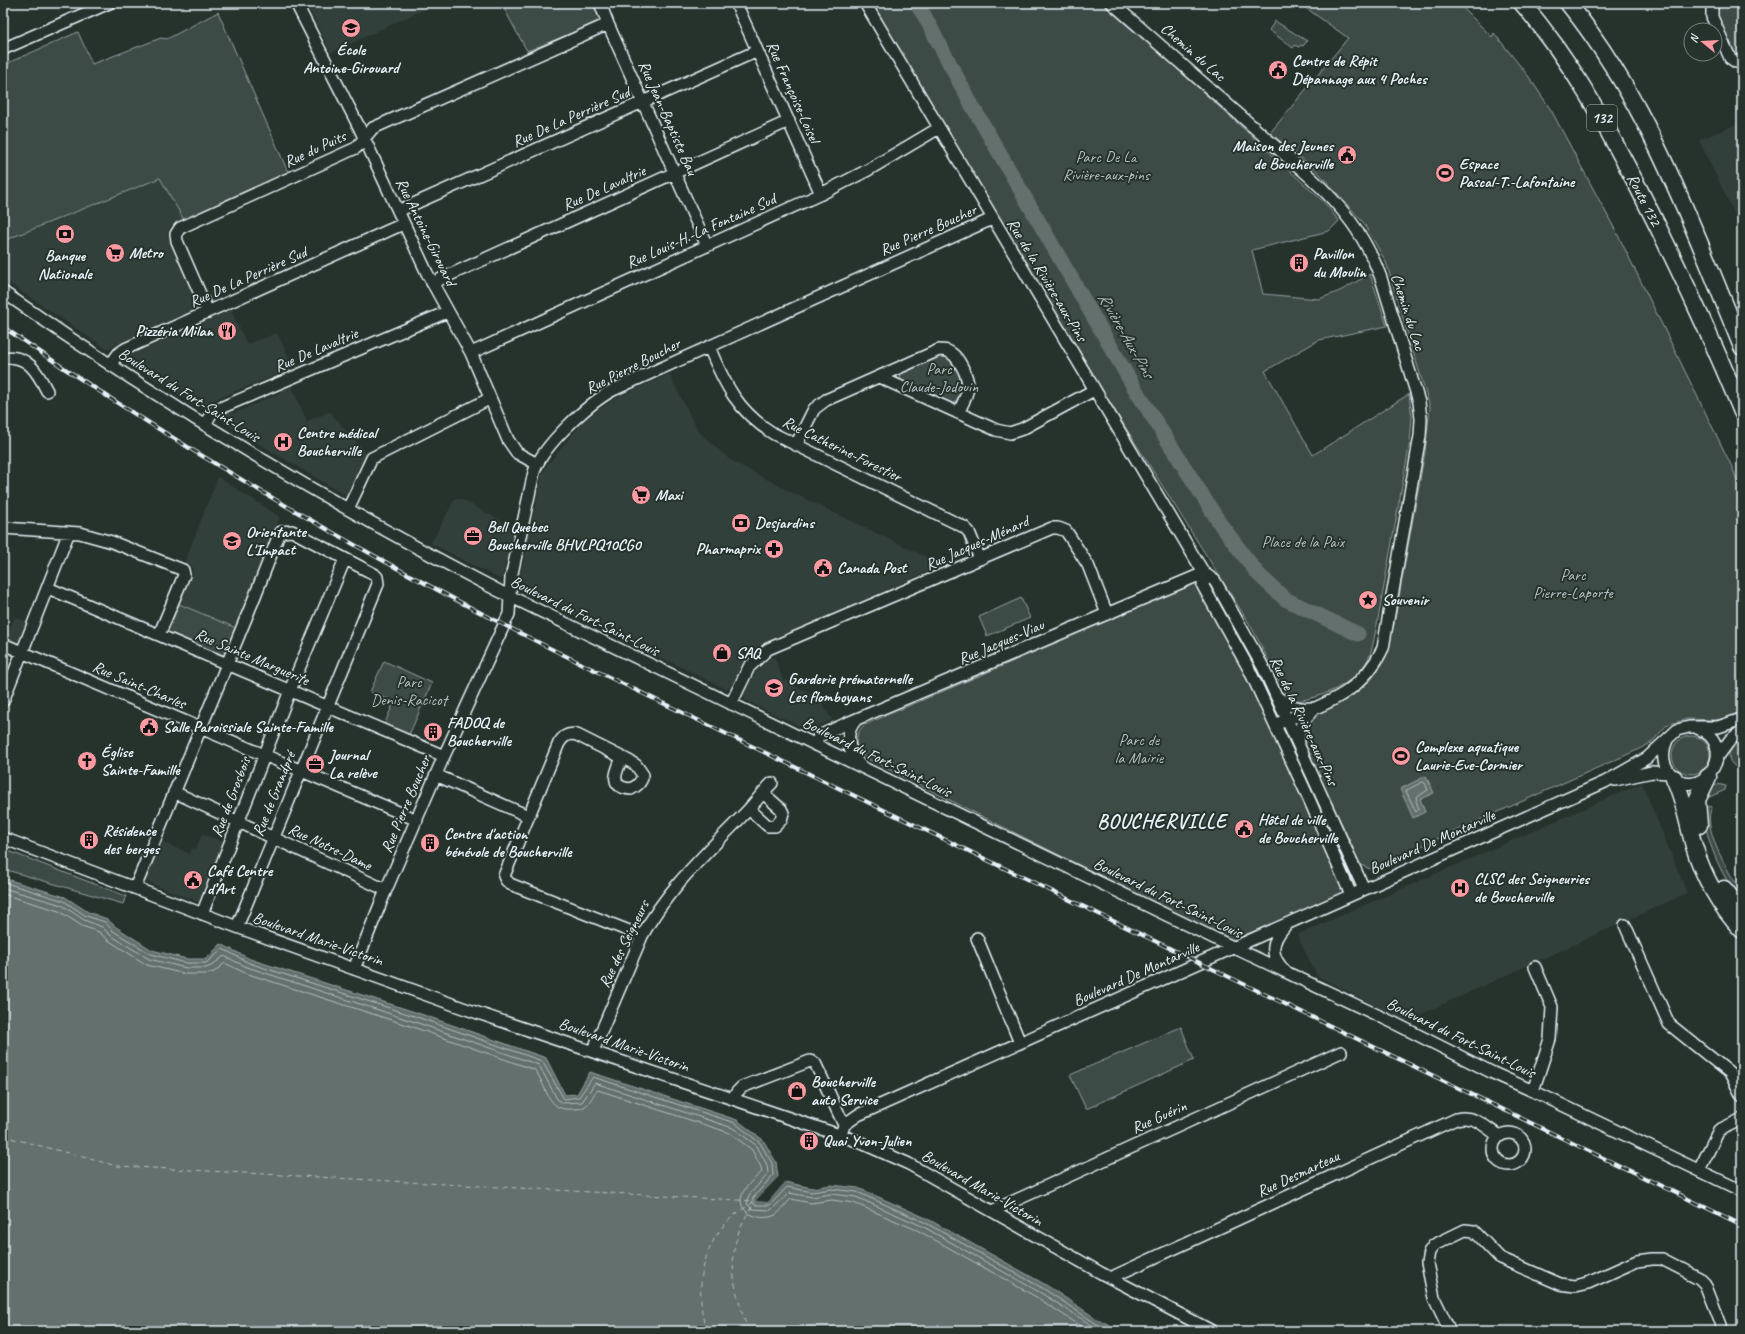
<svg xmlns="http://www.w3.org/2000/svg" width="1745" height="1334" font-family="Caveat,sans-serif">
<rect width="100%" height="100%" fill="#26332d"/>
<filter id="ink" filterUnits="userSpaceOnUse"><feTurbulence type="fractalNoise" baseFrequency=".025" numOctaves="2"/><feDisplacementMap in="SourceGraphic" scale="8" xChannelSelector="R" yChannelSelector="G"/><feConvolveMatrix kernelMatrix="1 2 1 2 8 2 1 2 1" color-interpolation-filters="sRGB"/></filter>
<g filter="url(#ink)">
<path fill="#333f3a" d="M306 3H437L331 53Z
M1742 122V229L1699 140Z
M160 177 184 220 171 226 168 230V236L197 300 195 310 109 348H105L3 279V241Z
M231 310 247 344 277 333 294 368 211 401 207 406 200 409 128 362 130 355Z
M669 374 698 431 730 460 789 491 943 565 757 647 747 656 730 687 726 689 524 591 520 587 519 582 542 475 547 465 582 423 599 409 616 398Z
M291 386 307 421 330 412 367 454 362 461 346 494H343L224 423 223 417 228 412 234 413 244 409 280 393 282 390Z
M218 477 280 517 236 628 179 604 193 573 192 567 184 564Z
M455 499H461L514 528 502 578 499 579 431 543Z
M15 617 28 622 20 645 5 639Z
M774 656 783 680 823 699 822 703 832 720 811 729H806L745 700 743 696 755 673 763 663Z
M1642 783 1687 893 1406 1021 1317 976 1297 935Z
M202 834 226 843 201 903 142 880 158 840 190 854 192 848 196 849Z"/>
<path fill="#3e4b47" stroke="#939ea0" d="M501 3H597L603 21 527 51Z
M870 3H1101L1180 71 1324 202 1339 221 1329 231 1252 250 1263 294 1319 299 1340 291 1370 274 1387 326 1319 340 1265 371 1313 455 1409 394 1412 417 1410 442 1377 625C1374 637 1373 650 1367 661 1354 684 1322 698 1296 701L1285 693 1252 628 1100 387 1069 333 995 216Z
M1299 3H1458L1492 37 1494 33 1529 77 1551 110 1619 237 1733 469 1742 495V710L1731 716 1723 719 1714 720 1687 719 1667 725 1651 743 1633 752 1370 869 1361 865 1293 720 1354 692 1371 680 1383 663 1394 624 1425 452 1430 407 1386 262 1363 222 1315 169 1270 133 1348 38Z
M1720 3H1742V57L1737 55 1734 51 1716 14 1717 9Z
M218 12 288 172 184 220 160 178 3 241V71L10 62 78 32 92 64 161 38 167 39Z
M1275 21 1307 41 1303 46 1301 45 1299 47 1295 45 1293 48 1269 30Z
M940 355C959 354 968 390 954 403L950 404 902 382 900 378 901 374 904 371Z
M1196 583 1252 686 1346 894 1230 941 866 758 856 748C856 738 857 732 864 725Z
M1021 598 1030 618 987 636 979 617Z
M179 604 236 628 225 656 167 632Z
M384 661 432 683 409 735 384 725 394 702 370 692Z
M1672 755a19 19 0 1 1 38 0a19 19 0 1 1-38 0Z
M1735 741 1737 742C1743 753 1742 757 1736 767 1725 760 1729 751 1735 741Z
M1717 784 1726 786 1725 790 1705 799 1710 786Z
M1701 804 1712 807C1702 825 1724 864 1733 879 1735 883 1741 888 1742 892 1743 895 1742 899 1742 902 1718 872 1707 841 1701 804Z
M3 849 126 896 123 904 3 869Z
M1181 1027 1194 1060 1086 1109 1070 1075Z"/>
<path fill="#636f6d" stroke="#98a3a5" d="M1426 776 1434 793 1420 799 1425 812 1413 818 1400 789Z
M3 878 65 897 88 912 107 919 116 927 152 950 187 959H206L221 944 250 959 415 1012 546 1058 565 1095 577 1094 590 1072 737 1120 763 1140 776 1162 778 1177 755 1201 768 1202 785 1182 812 1188 831 1185 858 1188 926 1218 1046 1285 1097 1319 1122 1331H3Z"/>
<path fill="#26332d" d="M780 1175 779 1178 759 1200H767L783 1181H786L768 1202 755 1201Z"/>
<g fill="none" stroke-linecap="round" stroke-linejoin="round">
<path stroke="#b3bdc0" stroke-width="1" d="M1423 782 1425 783 1428 790 1417 797 1416 801 1419 809 1416 812 1406 791Z
M3 882 64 901 86 916 105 922 113 931 151 954 186 963H206L223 949 249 963 414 1016 542 1061 564 1099 579 1097 593 1077 735 1123 760 1143 772 1163 773 1175 753 1198 752 1202 755 1205H770L787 1187 812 1192 831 1189 857 1192 924 1222 1044 1289 1095 1323 1113 1331
M3 888 62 905 84 920 102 927 110 935 149 959 186 968H206L211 966 224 956 247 967 412 1021 539 1065 557 1099 562 1103 582 1102 595 1083 733 1128 757 1146 767 1165 768 1174 749 1195 747 1204 752 1209 771 1210 789 1193 812 1197 831 1194 856 1197 922 1226 1041 1293 1101 1331
M3 894 59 911 82 926 99 932 108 940 147 965 185 974H206L214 972 225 963 245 973 410 1026 535 1070C547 1086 547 1112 572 1109 576 1109 581 1109 584 1107 591 1103 592 1094 598 1090L730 1133 752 1150 761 1167 762 1172C755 1178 745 1186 742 1195 736 1213 760 1221 773 1216 781 1213 785 1204 791 1199L811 1203 832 1200 854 1203 919 1231 1038 1298 1088 1331"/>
<path stroke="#636f6d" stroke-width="15" d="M916 3 924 15 970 102 1135 389 1221 525 1258 574 1285 599 1358 634"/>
<path stroke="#b3bdc0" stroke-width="1" stroke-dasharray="5 4" stroke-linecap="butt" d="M3 1136 117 1166 755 1201
M706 1331C696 1294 699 1254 725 1224 733 1215 744 1208 754 1202
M749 1331C745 1323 743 1314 740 1305 728 1265 731 1236 755 1202"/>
<defs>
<path id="minor" d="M296 3 359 127 427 273 471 353 508 440 517 453 537 464
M600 3 608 24 707 246
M736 3 821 194
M865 3 1196 560 1204 573 1215 581 1263 667 1364 889
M1112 3 1308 175C1342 206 1365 235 1381 278L1419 402 1421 419 1420 436 1383 648C1360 697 1320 705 1275 725
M1714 3 1712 7V17L1730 58 1736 62H1742
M3 49 109 3
M398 211 757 51
M432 283 789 121
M3 292C161 403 327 502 499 591L1220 941 1394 1023 1493 1073 1533 1091 1742 1191
M208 312 177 241 176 234 180 228 356 148 373 128 608 24
M709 347C725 385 738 412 774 434L964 527 969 532 980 559
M471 353 821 194 868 170 939 128
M3 358C27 353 38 373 47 391
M110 365 119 353 125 349 403 224
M879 377 996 430 1010 433 1022 429 1094 390
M205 425 211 414 218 409 447 312
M796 445 814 409 826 400 939 350C944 350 947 350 951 353 959 358 968 376 968 386 968 395 962 405 958 413
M348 509 372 458 489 399
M3 528 80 533 112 542 183 570 184 575 159 635
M1204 573 1203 586 1249 669 1309 799 1351 895
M48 588 444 756
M3 644 417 820
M1277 697C1287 705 1298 710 1311 708
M3 701 69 532
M731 704 749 667 768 649 1052 528H1058L1066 531 1070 537 1088 565 1107 614
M856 720C843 733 849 754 860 765
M1667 740C1662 751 1662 762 1669 772 1696 809 1745 747 1697 728
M1299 744C1297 730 1302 721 1312 711
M815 745 819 736 845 724 1204 573
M1719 755 1730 740 1742 731
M622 758C616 772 608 787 631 789 637 786 641 783 643 775L636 765 629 761 577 735C569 733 564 735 559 743L504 876 506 880 510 884 642 936
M436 775 528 816
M1615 780 1652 772 1670 773
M174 792 386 890
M763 793 781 809 783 813 781 820 775 826H768L749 809C757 800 764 791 772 783
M3 838 237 927 463 1008 857 1141 909 1164 1101 1273 1212 1331
M135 888 253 601 278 537 281 532 292 531 374 574 377 577 378 584 237 927
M202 914 293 683 345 559
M1625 925 1669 1024 1730 1073 1742 1096
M977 938 1020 1043
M354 969 386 890 444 756 509 614 511 578 534 472C542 446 589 403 613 390L992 219
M1285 971C1269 955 1271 942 1285 926
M593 1051 642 936C668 887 711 849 749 809
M1533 1091 1550 1039 1552 1007 1535 967
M733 1099 737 1092 742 1087 810 1061 815 1063 844 1125
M1493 1149a16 16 0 1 1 32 0a16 16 0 1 1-32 0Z
M841 1135 844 1125 858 1115 1605 782 1647 758 1677 730 1689 727H1718L1742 719
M1699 1170 1719 1130 1742 1119
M992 1211 1341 1052
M1110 1278 1456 1119C1474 1114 1485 1127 1499 1136
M1450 1331 1434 1298 1427 1263 1429 1252 1434 1245 1465 1230 1474 1231 1500 1258 1560 1284 1575 1286 1588 1283 1637 1261 1652 1259H1662L1699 1278 1705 1284 1721 1325 1720 1331"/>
<path id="highway" d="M1522 3C1572 61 1604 122 1639 189 1676 262 1711 336 1742 412
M1568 3C1649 103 1694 230 1742 347
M1674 778C1685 801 1687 822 1694 846 1703 876 1720 907 1742 930
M1699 825 1697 800 1708 777
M1724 889 1742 911"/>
</defs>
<use href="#minor" stroke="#e8f1f8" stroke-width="14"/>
<use href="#highway" stroke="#e8f1f8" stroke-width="19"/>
<use href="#minor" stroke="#26332d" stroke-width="11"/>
<use href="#highway" stroke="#26332d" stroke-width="16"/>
<defs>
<path id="rail" d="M3 327C188 454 382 566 584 665L1742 1225"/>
</defs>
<use href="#rail" stroke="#e8f1f8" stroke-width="4"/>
<use href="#rail" stroke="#26332d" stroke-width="2.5" stroke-dasharray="8" stroke-linecap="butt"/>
</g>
</g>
<defs>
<symbol id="school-disc" viewBox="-11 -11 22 22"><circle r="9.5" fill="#ff9aa2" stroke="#26332d"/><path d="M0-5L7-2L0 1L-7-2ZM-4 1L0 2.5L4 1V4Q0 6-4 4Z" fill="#111"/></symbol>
<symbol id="civic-disc" viewBox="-11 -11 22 22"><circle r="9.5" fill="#ff9aa2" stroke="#26332d"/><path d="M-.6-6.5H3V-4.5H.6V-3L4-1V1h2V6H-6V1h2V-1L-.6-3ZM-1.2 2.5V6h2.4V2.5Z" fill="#111"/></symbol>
<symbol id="stadium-disc" viewBox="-11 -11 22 22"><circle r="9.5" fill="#ff9aa2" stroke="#26332d"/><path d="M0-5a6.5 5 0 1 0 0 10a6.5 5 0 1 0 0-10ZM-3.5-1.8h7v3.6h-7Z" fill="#111"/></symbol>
<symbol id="bank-disc" viewBox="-11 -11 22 22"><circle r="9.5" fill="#ff9aa2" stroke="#26332d"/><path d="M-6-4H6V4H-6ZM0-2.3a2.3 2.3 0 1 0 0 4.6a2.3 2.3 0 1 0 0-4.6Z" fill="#111"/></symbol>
<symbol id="supermarket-disc" viewBox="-11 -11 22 22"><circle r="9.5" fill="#ff9aa2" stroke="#26332d"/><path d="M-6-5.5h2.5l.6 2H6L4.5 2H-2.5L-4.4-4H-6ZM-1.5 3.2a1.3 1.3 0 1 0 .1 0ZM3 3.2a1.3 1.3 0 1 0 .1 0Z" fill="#111"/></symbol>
<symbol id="building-disc" viewBox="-11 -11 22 22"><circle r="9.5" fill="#ff9aa2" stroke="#26332d"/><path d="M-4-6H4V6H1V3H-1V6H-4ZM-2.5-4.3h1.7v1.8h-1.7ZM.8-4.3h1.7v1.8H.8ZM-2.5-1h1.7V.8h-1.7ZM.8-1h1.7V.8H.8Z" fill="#111"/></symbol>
<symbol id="restaurant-disc" viewBox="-11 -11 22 22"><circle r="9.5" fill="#ff9aa2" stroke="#26332d"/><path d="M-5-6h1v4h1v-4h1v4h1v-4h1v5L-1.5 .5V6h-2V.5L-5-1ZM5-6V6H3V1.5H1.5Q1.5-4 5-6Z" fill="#111"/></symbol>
<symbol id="hospital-disc" viewBox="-11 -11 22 22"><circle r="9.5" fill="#ff9aa2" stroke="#26332d"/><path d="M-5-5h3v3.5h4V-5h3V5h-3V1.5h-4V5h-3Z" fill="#111"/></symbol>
<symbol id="office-disc" viewBox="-11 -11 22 22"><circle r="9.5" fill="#ff9aa2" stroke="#26332d"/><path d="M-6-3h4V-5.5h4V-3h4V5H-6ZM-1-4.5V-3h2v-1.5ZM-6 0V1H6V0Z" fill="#111"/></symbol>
<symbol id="pharmacy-disc" viewBox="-11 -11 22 22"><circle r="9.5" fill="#ff9aa2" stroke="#26332d"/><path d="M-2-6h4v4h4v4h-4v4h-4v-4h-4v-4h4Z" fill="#111"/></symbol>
<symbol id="sight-disc" viewBox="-11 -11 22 22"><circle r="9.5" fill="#ff9aa2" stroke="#26332d"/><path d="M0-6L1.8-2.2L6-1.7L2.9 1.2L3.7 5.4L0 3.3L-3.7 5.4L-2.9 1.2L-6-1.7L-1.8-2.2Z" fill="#111"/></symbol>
<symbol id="shop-disc" viewBox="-11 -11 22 22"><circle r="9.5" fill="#ff9aa2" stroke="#26332d"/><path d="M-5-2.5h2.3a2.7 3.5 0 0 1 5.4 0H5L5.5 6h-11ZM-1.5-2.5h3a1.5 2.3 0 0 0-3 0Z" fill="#111"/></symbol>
<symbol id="church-disc" viewBox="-11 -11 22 22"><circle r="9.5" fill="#ff9aa2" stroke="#26332d"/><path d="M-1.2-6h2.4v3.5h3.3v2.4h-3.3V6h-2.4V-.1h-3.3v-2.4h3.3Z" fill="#111"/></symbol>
</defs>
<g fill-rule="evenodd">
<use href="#school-disc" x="340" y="17" width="22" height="22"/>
<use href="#civic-disc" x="1267" y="59" width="22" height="22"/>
<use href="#civic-disc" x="1336" y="144" width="22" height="22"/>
<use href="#stadium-disc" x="1434" y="162" width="22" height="22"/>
<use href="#bank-disc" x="54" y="223" width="22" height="22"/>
<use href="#supermarket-disc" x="104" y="242" width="22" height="22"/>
<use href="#building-disc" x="1288" y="252" width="22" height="22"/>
<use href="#restaurant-disc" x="216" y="320" width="22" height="22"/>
<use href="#hospital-disc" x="272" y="431" width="22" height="22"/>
<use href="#supermarket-disc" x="630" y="484" width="22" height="22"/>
<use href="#bank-disc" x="730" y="512" width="22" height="22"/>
<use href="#office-disc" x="462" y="525" width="22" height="22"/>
<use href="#school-disc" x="221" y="530" width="22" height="22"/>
<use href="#pharmacy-disc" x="763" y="538" width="22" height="22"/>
<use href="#civic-disc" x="812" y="557" width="22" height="22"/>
<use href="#sight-disc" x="1357" y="589" width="22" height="22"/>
<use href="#shop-disc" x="711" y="642" width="22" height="22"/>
<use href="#school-disc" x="763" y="677" width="22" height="22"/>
<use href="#civic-disc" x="138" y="716" width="22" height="22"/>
<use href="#building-disc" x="422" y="721" width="22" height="22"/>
<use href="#stadium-disc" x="1390" y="745" width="22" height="22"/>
<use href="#church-disc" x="76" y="750" width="22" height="22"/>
<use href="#office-disc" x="304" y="753" width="22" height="22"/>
<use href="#civic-disc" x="1233" y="818" width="22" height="22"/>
<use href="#building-disc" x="78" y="829" width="22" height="22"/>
<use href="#building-disc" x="419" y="832" width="22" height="22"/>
<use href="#civic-disc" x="182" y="869" width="22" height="22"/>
<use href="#hospital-disc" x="1449" y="877" width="22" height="22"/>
<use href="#shop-disc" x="786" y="1080" width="22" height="22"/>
<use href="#building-disc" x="798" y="1130" width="22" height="22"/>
</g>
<g text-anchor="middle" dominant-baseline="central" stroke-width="4" stroke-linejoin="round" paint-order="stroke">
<rect fill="#26332d" stroke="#aeb8bb" stroke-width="1" x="1587" y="105" width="30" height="26" rx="3"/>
<g font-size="15" font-weight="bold" fill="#e8f1f8">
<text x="1602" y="118">132</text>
</g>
<g font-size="16" font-weight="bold" fill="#e8f1f8" stroke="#26332d" text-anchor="start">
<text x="351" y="50" text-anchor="middle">École<tspan x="351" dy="18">Antoine-Girouard</tspan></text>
<text x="1292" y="61">Centre de Répit<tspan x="1292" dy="18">Dépannage aux 4 Poches</tspan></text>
<text x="1333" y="146" text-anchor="end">Maison des Jeunes<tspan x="1333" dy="18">de Boucherville</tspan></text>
<text x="1459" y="164">Espace<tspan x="1459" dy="18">Pascal-T.-Lafontaine</tspan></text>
<text x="129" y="253">Metro</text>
<text x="1313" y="254">Pavillon<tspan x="1313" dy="18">du Moulin</tspan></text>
<text x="65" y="256" text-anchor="middle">Banque<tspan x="65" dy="18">Nationale</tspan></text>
<text x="213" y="331" text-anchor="end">Pizzéria Milan</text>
<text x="297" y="433">Centre médical<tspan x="297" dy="18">Boucherville</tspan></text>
<text x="655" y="495">Maxi</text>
<text x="755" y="523">Desjardins</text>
<text x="487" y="527">Bell Quebec<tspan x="487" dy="18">Boucherville BHVLPQ10CG0</tspan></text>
<text x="246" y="532">Orientante<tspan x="246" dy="18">L'Impact</tspan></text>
<text x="760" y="549" text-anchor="end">Pharmaprix</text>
<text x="837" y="568">Canada Post</text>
<text x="1382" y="600">Souvenir</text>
<text x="736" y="653">SAQ</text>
<text x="788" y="679">Garderie prématernelle<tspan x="788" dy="18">Les flomboyans</tspan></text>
<text x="447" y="723">FADOQ de<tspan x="447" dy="18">Boucherville</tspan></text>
<text x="163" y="727">Salle Paroissiale Sainte-Famille</text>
<text x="1415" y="747">Complexe aquatique<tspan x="1415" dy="18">Laurie-Eve-Cormier</tspan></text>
<text x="101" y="752">Église<tspan x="101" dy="18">Sainte-Famille</tspan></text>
<text x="329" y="755">Journal<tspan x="329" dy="18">La relève</tspan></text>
<text x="1258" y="820">Hôtel de ville<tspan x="1258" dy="18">de Boucherville</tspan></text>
<text x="103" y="831">Résidence<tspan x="103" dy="18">des berges</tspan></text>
<text x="444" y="834">Centre d'action<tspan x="444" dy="18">bénévole de Boucherville</tspan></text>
<text x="207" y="871">Café Centre<tspan x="207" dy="18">d’Art</tspan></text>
<text x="1474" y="879">CLSC des Seigneuries<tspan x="1474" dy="18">de Boucherville</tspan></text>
<text x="811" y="1082">Boucherville<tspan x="811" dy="18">auto Service</tspan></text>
<text x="823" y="1141">Quai Yvon-Julien</text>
</g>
<g font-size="16" fill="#e8f1f8" stroke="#26332d">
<text transform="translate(1193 52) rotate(41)">Chemin du Lac</text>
<text transform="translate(793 92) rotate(66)">Rue Françoise-Loisel</text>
<text transform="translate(571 117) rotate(-24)">Rue De La Perrière Sud</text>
<text transform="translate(668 118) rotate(66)">Rue Jean-Baptiste Bau</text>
<text transform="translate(315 149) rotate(-25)">Rue du Puits</text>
<text transform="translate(604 188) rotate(-24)">Rue De Lavaltrie</text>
<text transform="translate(1644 200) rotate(63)">Route 132</text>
<text transform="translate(928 230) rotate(-24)">Rue Pierre Boucher</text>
<text transform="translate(701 231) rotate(-24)">Rue Louis-H.-La Fontaine Sud</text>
<text transform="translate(426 232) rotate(64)">Rue Antoine-Girouard</text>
<text transform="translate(248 277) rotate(-24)">Rue De La Perrière Sud</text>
<text transform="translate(1047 280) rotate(59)">Rue de la Rivière-aux-Pins</text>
<text transform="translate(1408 312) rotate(72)">Chemin du Lac</text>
<text transform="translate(316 350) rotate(-23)">Rue De Lavaltrie</text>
<text transform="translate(633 366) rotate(-27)">Rue Pierre Boucher</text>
<text transform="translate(189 395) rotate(32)">Boulevard du Fort-Saint-Louis</text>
<text transform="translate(842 449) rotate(26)">Rue Catherine-Forestier</text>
<text transform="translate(977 543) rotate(-24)">Rue Jacques-Ménard</text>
<text transform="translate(585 616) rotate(26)">Boulevard du Fort-Saint-Louis</text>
<text transform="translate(1001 642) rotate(-23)">Rue Jacques-Viau</text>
<text transform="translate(252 657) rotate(23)">Rue Sainte Marguerite</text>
<text transform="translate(139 685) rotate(23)">Rue Saint-Charles</text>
<text transform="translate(1304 721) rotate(65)">Rue de la Rivière-aux-Pins</text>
<text transform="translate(877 757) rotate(26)">Boulevard du Fort-Saint-Louis</text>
<text transform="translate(274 794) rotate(-68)">Rue de Grandpré</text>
<text transform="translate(231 797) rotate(-69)">Rue de Grosbois</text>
<text transform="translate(406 804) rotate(-67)">Rue Pierre Boucher</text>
<text transform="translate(1432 842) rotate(-24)">Boulevard De Montarville</text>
<text transform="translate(330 847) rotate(25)">Rue Notre-Dame</text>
<text transform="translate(1168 898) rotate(26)">Boulevard du Fort-Saint-Louis</text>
<text transform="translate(318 939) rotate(19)">Boulevard Marie-Victorin</text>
<text transform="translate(624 944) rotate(-64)">Rue des Seigneurs</text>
<text transform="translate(1136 974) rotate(-24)">Boulevard De Montarville</text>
<text transform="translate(1461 1038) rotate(26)">Boulevard du Fort-Saint-Louis</text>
<text transform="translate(624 1045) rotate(19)">Boulevard Marie-Victorin</text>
<text transform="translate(1159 1117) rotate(-24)">Rue Guérin</text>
<text transform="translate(1298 1174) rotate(-25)">Rue Desmarteau</text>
<text transform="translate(982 1188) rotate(30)">Boulevard Marie-Victorin</text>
</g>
<g font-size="16" fill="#b5bfc3" stroke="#26332d">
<text x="1106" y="157">Parc De La<tspan x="1106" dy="18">Rivière-aux-pins</tspan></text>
<text x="939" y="369">Parc<tspan x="939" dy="18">Claude-Jodouin</tspan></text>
<text x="1303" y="542">Place de la Paix</text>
<text x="1573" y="575">Parc<tspan x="1573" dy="18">Pierre-Laporte</tspan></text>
<text x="409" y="682">Parc<tspan x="409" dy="18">Denis-Racicot</tspan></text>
<text x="1139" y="740">Parc de<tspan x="1139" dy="18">la Mairie</tspan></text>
</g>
<g font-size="17" font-style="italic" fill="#b3bdc0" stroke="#26332d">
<text transform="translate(1126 335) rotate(60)">Rivière-Aux-Pins</text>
</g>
<g font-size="20" font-weight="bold" letter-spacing="1" fill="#e8f1f8" stroke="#26332d">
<text x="1162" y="821">BOUCHERVILLE</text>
</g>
</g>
<rect width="1745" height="1334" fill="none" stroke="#26332d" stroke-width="16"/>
<rect x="8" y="8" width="1729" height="1318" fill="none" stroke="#e8f1f8" stroke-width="1.5" filter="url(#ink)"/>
<g transform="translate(1703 42) rotate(288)"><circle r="19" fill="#26332d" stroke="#747f7e"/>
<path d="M0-3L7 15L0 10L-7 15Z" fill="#ff9aa2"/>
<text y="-6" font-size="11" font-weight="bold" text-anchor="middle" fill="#e8f1f8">N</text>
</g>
</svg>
